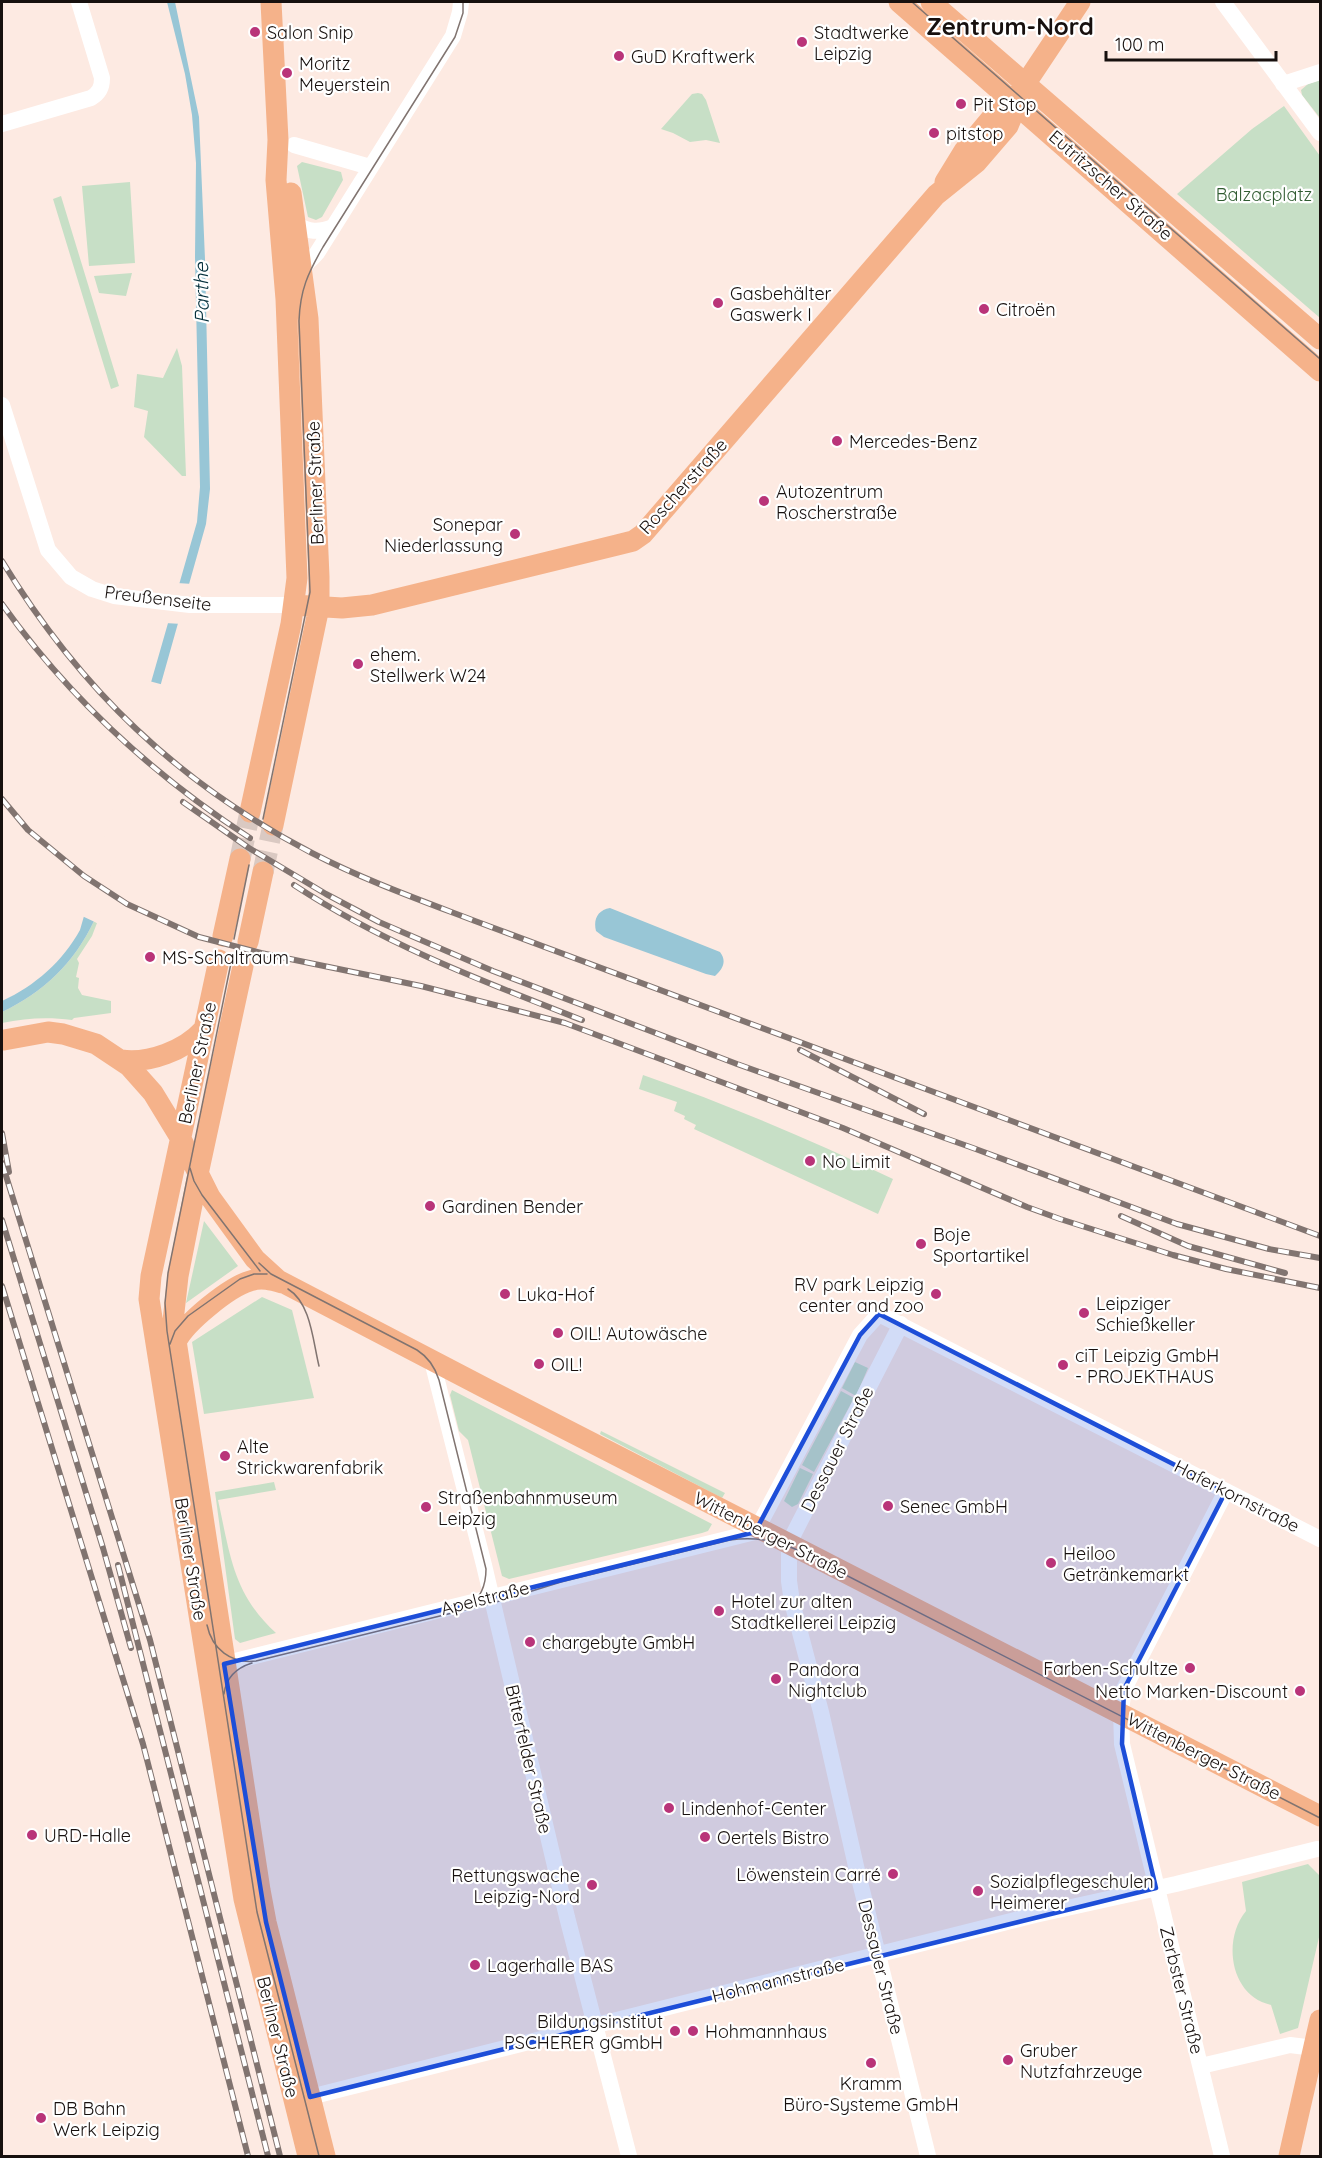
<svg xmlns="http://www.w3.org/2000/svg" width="1322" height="2158" font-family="Quicksand,sans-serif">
<rect width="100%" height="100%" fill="#fdeae2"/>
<path fill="#c7dfc6" d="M1320 80V118L1302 95 1301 90 1308 84Z
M698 93 702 94 706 100 720 143 706 140 690 142 673 133 661 129 692 94Z
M1284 106 1320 156V318L1177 194 1252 129Z
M302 162 341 172 343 180 322 217 316 220 308 217 297 166Z
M130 182 135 263 89 266 82 186Z
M61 196 119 386 111 389 53 199Z
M132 273 126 296 99 293 94 276Z
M177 348 182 366 186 476H182L144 437 148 411 134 407 137 374 163 378Z
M94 921 97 923 92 936 77 959 79 963 76 977 79 978 78 988 82 995 111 1001V1013L74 1018 72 1020C48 1017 26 1018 2 1023V1012C44 992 74 963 94 921Z
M643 1075C729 1105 811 1140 893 1179L878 1214 694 1129 696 1125 684 1119 685 1116 674 1111 677 1102 639 1089Z
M204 1221 238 1266 186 1303Z
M262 1297 292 1310 314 1398 204 1414 192 1342Z
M855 1362 868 1368 856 1396 842 1388Z
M452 1390 712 1524 708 1531 702 1533 509 1579 502 1576 468 1440 459 1431 450 1395Z
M841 1391 854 1398 814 1472 802 1465Z
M601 1431 725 1493 722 1498 600 1434Z
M800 1468 813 1474 798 1504 792 1507 784 1501Z
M274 1482 276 1490 218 1500C230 1554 233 1594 276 1633L240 1643 235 1639 215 1492Z
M1308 1864 1320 1876V1933L1298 2028 1280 2034 1271 2005C1230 1996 1222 1940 1246 1911L1242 1882Z"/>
<path fill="#98c6d6" d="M167 2H175L199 117 205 259 210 489 206 524 94 921C74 963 44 992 2 1012V1001C35 986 63 961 80 930L197 522 200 487 195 257 196 163 192 115 185 74Z
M610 908 720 952C727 961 723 969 715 976L706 974 604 937 596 931C593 919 598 910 610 908Z"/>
<path fill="#fdeae2" d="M177 583 193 584 182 624 165 623Z
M149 681 164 685 97 923 82 916Z"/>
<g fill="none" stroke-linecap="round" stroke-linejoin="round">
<path stroke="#dac9c2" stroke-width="21" stroke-dasharray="21 10" stroke-linecap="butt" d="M240 859 250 812
M263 872 273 825"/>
<path stroke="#fff" stroke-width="16" d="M1223 2 1320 133
M1283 84 1320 72
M2 124 91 98C99 93 102 88 102 78L79 2
M294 145 370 167
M295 224C309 232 318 233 333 227
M296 277C303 263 308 264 317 253L453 36 460 12 461 2
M2 405 48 550 71 577 92 589 114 596 190 605H294
M901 1324 789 1543V1581L792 1602 821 1712 856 1866 928 2156
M432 1361 484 1565 567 1917 629 2156
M758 1527 860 1335 879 1314 1320 1539
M215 1666 763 1530
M1201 2066 1290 2045 1314 2048
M310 2097 1035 1915 1176 1884 1317 1849
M1222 2156 1122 1744 1121 1710 1124 1689 1226 1491"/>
<path stroke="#f5b28a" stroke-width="21" d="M899 2 1320 371
M931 2 1320 339
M945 182 964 151 994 115 1014 101 1080 2
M294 605 342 608 372 605 617 545 633 541 643 534 936 195 977 162 1008 126 1013 114 1014 101
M250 812 291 624 297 578 286 299 276 180 278 140 271 2
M273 825 319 607V577L308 319 291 193
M223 936 240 859
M248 942 263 872
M219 960 151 1276 149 1299 244 1899 308 2156
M243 966 198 1174 178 1276 173 1321 260 1890 266 1922 325 2156
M4 1040 48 1032 63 1034 96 1044 129 1066 153 1093 181 1139 210 1197 255 1259 278 1280 487 1389 1320 1816
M121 1060C149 1064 185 1050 203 1030
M176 1342C185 1323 229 1287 250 1281 261 1277 272 1280 282 1283
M1289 2156 1320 2020"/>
<path stroke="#817470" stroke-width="1.5" d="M912 2 1320 359
M263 819 310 592 299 321C300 290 308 273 323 247L455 37 463 13V2
M234 939 249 865
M231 963 168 1273 165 1303 167 1331 257 1912 319 2156
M190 1168 194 1181 202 1195 260 1271
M259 1263 271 1274 417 1350C428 1357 435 1367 439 1380L486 1569C486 1586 481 1598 468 1607
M288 1289C311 1303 313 1342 319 1366
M170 1344 175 1331 188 1316 240 1279 254 1274H267
M207 1625C212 1649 231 1664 256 1661L493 1603 561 1582 730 1540C753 1537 773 1539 795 1549L1320 1818
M224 1694C226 1677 236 1668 252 1663"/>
<defs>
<path id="rail" d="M2 561C80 689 178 783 312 853 364 880 420 900 475 921L1320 1236
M2 604C69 698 153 775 250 838
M2 799 28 830 84 876 127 904 199 937 261 953 421 986 565 1023 843 1128 1027 1207 1060 1219 1173 1255 1226 1269 1320 1288
M183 802 249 848 326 894 379 922 493 971 737 1064 973 1148 1177 1224 1269 1249 1320 1258
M294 885C384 944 482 981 582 1020
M800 1050 924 1114
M2 1133 9 1172
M2 1163 150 1640 280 2156
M1121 1216 1188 1246 1285 1273
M2 1220 103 1548 131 1648
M2 1286 143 1744 248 2156
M118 1565 268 2156"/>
</defs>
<use href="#rail" stroke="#817470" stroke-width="6"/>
<use href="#rail" stroke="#fff" stroke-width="4" stroke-dasharray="11" stroke-linecap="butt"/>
</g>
<path fill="#1d4ed8" fill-opacity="0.2" stroke="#1d4ed8" stroke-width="4.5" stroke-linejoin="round" d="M879 1314 1226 1491 1124 1689 1122 1744 1156 1888 310 2097 266 1922 224 1664 755 1532 860 1335Z"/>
<g fill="#b93479" stroke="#fff" stroke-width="2">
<circle cx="255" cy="32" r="6"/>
<circle cx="802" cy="42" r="6"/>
<circle cx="619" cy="56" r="6"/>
<circle cx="287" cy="73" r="6"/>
<circle cx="961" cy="104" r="6"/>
<circle cx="934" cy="133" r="6"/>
<circle cx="718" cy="303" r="6"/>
<circle cx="984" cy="309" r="6"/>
<circle cx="837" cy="441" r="6"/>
<circle cx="764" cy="501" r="6"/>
<circle cx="515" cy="534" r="6"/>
<circle cx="358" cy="664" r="6"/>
<circle cx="150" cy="957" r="6"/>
<circle cx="810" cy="1161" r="6"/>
<circle cx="430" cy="1206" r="6"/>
<circle cx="921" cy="1244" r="6"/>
<circle cx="505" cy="1294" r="6"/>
<circle cx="936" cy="1294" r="6"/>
<circle cx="1084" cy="1313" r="6"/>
<circle cx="558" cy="1333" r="6"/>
<circle cx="539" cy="1364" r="6"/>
<circle cx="1063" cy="1365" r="6"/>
<circle cx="225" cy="1456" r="6"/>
<circle cx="888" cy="1506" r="6"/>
<circle cx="426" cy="1507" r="6"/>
<circle cx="1051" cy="1563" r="6"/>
<circle cx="719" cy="1611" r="6"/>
<circle cx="530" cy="1642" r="6"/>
<circle cx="1190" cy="1668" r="6"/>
<circle cx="776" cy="1679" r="6"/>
<circle cx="1300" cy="1691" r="6"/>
<circle cx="669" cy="1808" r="6"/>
<circle cx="32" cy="1835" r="6"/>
<circle cx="705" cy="1837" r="6"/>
<circle cx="893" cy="1874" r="6"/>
<circle cx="592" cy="1885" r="6"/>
<circle cx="978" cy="1891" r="6"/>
<circle cx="475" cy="1965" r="6"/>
<circle cx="675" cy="2031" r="6"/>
<circle cx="693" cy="2031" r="6"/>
<circle cx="1008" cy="2060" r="6"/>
<circle cx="871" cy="2063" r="6"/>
<circle cx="41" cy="2118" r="6"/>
</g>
<g text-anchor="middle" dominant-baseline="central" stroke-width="4.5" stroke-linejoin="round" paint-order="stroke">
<g font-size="18" fill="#17100e" stroke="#fff" text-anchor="start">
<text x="267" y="32">Salon Snip</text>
<text x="814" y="32">Stadtwerke<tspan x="814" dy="21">Leipzig</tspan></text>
<text x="631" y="56">GuD Kraftwerk</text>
<text x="299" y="63">Moritz<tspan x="299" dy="21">Meyerstein</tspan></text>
<text x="973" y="104">Pit Stop</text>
<text x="946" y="133">pitstop</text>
<text x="730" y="293">Gasbehälter<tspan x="730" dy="21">Gaswerk I</tspan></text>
<text x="996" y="309">Citroën</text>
<text x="849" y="441">Mercedes-Benz</text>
<text x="776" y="491">Autozentrum<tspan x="776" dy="21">Roscherstraße</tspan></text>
<text x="503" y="524" text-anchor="end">Sonepar<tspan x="503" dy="21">Niederlassung</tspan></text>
<text x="370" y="654">ehem.<tspan x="370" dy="21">Stellwerk W24</tspan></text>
<text x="162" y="957">MS-Schaltraum</text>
<text x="822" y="1161">No Limit</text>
<text x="442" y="1206">Gardinen Bender</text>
<text x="933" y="1234">Boje<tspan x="933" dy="21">Sportartikel</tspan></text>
<text x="924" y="1284" text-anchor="end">RV park Leipzig<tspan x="924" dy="21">center and zoo</tspan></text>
<text x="517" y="1294">Luka-Hof</text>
<text x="1096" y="1303">Leipziger<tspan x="1096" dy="21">Schießkeller</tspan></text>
<text x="570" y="1333">OIL! Autowäsche</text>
<text x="1075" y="1355">ciT Leipzig GmbH<tspan x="1075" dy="21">- PROJEKTHAUS</tspan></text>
<text x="551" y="1364">OIL!</text>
<text x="237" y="1446">Alte<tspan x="237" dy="21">Strickwarenfabrik</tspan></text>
<text x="438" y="1497">Straßenbahnmuseum<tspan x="438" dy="21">Leipzig</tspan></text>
<text x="900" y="1506">Senec GmbH</text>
<text x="1063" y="1553">Heiloo<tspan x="1063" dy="21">Getränkemarkt</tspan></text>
<text x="731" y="1601">Hotel zur alten<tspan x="731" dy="21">Stadtkellerei Leipzig</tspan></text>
<text x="542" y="1642">chargebyte GmbH</text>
<text x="1178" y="1668" text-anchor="end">Farben-Schultze</text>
<text x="788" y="1669">Pandora<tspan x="788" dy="21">Nightclub</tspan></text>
<text x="1288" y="1691" text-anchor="end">Netto Marken-Discount</text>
<text x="681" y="1808">Lindenhof-Center</text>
<text x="44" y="1835">URD-Halle</text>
<text x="717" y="1837">Oertels Bistro</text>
<text x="881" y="1874" text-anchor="end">Löwenstein Carré</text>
<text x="580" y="1875" text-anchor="end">Rettungswache<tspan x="580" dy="21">Leipzig-Nord</tspan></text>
<text x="990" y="1881">Sozialpflegeschulen<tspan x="990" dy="21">Heimerer</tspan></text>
<text x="487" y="1965">Lagerhalle BAS</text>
<text x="663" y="2021" text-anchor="end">Bildungsinstitut<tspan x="663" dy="21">PSCHERER gGmbH</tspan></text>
<text x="705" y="2031">Hohmannhaus</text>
<text x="1020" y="2050">Gruber<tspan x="1020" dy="21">Nutzfahrzeuge</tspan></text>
<text x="871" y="2083" text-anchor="middle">Kramm<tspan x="871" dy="21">Büro-Systeme GmbH</tspan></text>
<text x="53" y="2108">DB Bahn<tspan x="53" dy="21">Werk Leipzig</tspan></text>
</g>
<g font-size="18" fill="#17100e" stroke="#fff">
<text transform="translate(1111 185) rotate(41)">Eutritzscher Straße</text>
<text transform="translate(315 483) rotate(-92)">Berliner Straße</text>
<text transform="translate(683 486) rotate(-48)">Roscherstraße</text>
<text transform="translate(158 598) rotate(7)">Preußenseite</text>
<text transform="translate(197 1063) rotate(-78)">Berliner Straße</text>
<text transform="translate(837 1449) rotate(-63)">Dessauer Straße</text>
<text transform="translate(1237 1496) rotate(27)">Haferkornstraße</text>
<text transform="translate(771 1535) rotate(27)">Wittenberger Straße</text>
<text transform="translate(191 1559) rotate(81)">Berliner Straße</text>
<text transform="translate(485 1598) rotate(-14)">Apelstraße</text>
<text transform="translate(1204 1756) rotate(27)">Wittenberger Straße</text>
<text transform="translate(529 1759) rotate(77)">Bitterfelder Straße</text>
<text transform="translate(881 1967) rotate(76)">Dessauer Straße</text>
<text transform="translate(778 1980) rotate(-14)">Hohmannstraße</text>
<text transform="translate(1182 1990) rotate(76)">Zerbster Straße</text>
<text transform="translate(278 2037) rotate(76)">Berliner Straße</text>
</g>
<g font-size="18" fill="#315c32" stroke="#fff">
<text x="1264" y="194">Balzacplatz</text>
</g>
<g font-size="20" font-style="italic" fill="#032f3b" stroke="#fff">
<text transform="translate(201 293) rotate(-91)">Parthe</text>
</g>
<g font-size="24" font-weight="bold" fill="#17100e" stroke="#fff">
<text x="1010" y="26">Zentrum-Nord</text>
</g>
</g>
<rect width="1322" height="2158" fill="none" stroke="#17100e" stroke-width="6"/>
<path d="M1106 51v9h170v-9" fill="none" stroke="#17100e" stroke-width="3"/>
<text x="1115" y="51" font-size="18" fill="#17100e" stroke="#ffffff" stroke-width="4.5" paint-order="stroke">100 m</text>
</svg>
